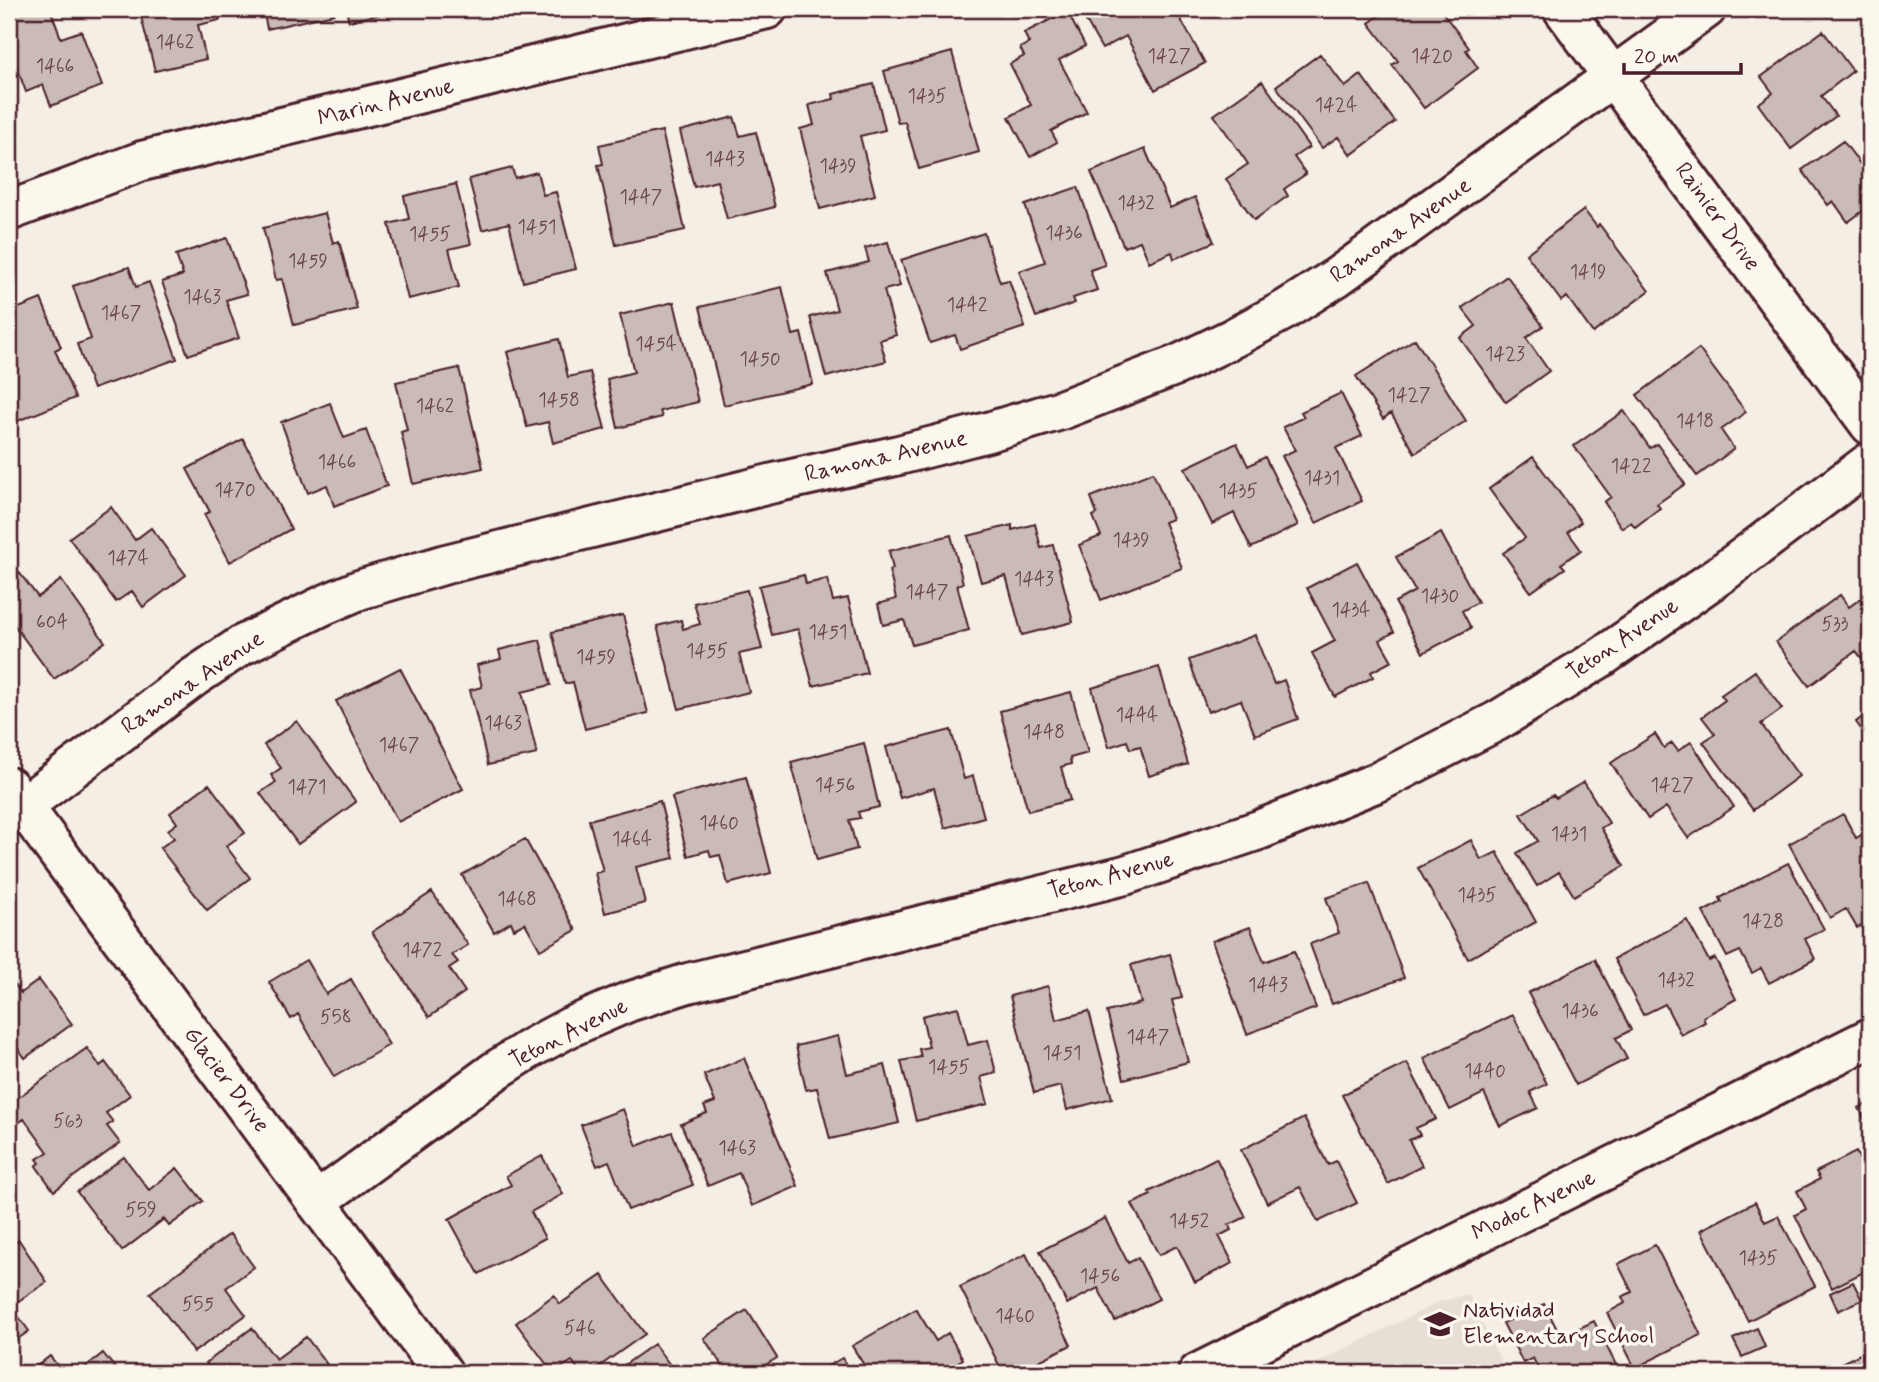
<svg xmlns="http://www.w3.org/2000/svg" width="1879" height="1382" font-family="Mynerve,sans-serif">
<rect width="100%" height="100%" fill="#f4eee4"/>
<filter id="ink" filterUnits="userSpaceOnUse"><feTurbulence type="fractalNoise" baseFrequency=".0143" numOctaves="2"/><feDisplacementMap in="SourceGraphic" scale="14" xChannelSelector="R" yChannelSelector="G"/><feConvolveMatrix kernelMatrix="1 2 1 2 8 2 1 2 1" color-interpolation-filters="sRGB"/></filter>
<g filter="url(#ink)">
<path fill="#e7dfd6" d="M1468 1294 1507 1373H1296L1439 1302Z"/>
<path fill="#cabbb6" stroke="#4a1f2b" stroke-width="2" d="M24 9H50L61 38 81 31 102 86 51 106 43 85 26 92 9 46V15Z
M139 9H218L220 20 198 25 206 59 155 71Z
M263 9H333L334 14 267 29Z
M346 9H404L349 21Z
M1079 9H1175L1205 63 1155 90 1126 36 1102 49Z
M1388 9H1440L1469 48 1466 50 1478 68 1424 108 1392 65 1398 61 1369 23Z
M1067 11 1085 46 1059 60 1087 112 1051 131 1057 142 1030 157 1009 117 1031 105 1010 64 1024 56 1020 48 1029 43 1024 33Z
M1823 31 1853 71 1821 96 1836 116 1791 149 1758 104 1773 93 1761 77Z
M952 52 979 152 919 169 905 122 898 123 884 71Z
M1320 54 1345 87 1361 75 1395 122 1351 155 1338 137 1322 148 1276 86Z
M1262 81 1309 147 1294 157 1306 174 1284 189 1288 196 1254 220 1226 179 1248 164 1214 115Z
M874 84 885 130 860 136 875 195 820 209 800 129 814 125 809 105 834 99 833 94Z
M734 117 740 136 756 132 775 207 727 219 717 181 694 187 680 131Z
M662 131 685 230 616 245 598 165 603 164 599 145Z
M1843 141 1861 165 1870 158V213L1867 208 1848 222 1833 201 1828 205 1802 170Z
M1145 149 1170 208 1195 197 1214 242 1174 259 1172 252 1149 262 1140 241 1124 247 1091 172Z
M512 168 515 178 537 172 543 195 556 192 576 269 523 282 509 223 482 230 469 179Z
M456 184 471 244 449 249 459 287 408 299 389 224 409 219 404 196Z
M1078 187 1105 265 1090 270 1097 290 1073 298 1075 303 1036 317 1019 271 1045 262 1025 205Z
M1584 210 1597 227 1599 224 1649 291 1593 333 1567 297 1561 301 1526 254Z
M325 213 333 243 339 241 357 309 294 325 282 279 276 280 263 228Z
M984 233 1000 282 1009 280 1025 327 960 349 955 335 930 343 901 260Z
M227 238 247 294 226 300 239 338 188 355 162 282 183 275 176 255Z
M888 242 900 286 884 290 896 335 880 340 886 361 826 377 810 317 837 310 827 273 869 262 865 248Z
M129 267 136 287 149 282 177 359 93 389 77 344 91 339 73 286Z
M1507 276 1543 326 1526 338 1549 371 1506 402 1460 338 1476 326 1462 308Z
M782 287 793 335 801 333 813 384 724 405 700 307Z
M41 299 61 347 55 350 75 398 10 424 9 312Z
M674 302 698 402 660 411 662 417 618 428 607 379 634 372 620 315Z
M559 339 568 377 590 372 605 429 553 443 548 422 527 427 507 352Z
M1415 339 1466 421 1415 453 1391 413 1383 419 1356 376Z
M1699 349 1746 412 1721 430 1734 449 1697 476 1637 395Z
M459 368 483 468 413 484 401 432 407 430 396 382Z
M1341 393 1362 436 1336 448 1362 501 1316 523 1282 456 1295 450 1283 427 1304 417 1301 412Z
M330 403 344 438 366 430 387 486 334 506 327 485 308 493 281 422Z
M1624 411 1650 448 1657 444 1685 484 1657 504 1660 508 1635 527 1631 522 1622 528 1604 502 1611 497 1574 446Z
M243 439 291 529 230 562 204 514 210 512 187 469Z
M1237 443 1248 466 1265 457 1298 525 1251 548 1234 513 1212 524 1185 468Z
M1533 457 1581 522 1568 532 1581 550 1561 564 1565 568 1531 592 1503 553 1525 538 1489 489Z
M1153 472 1172 519 1164 522 1182 568 1101 600 1079 545 1101 536 1093 516 1097 514 1091 497Z
M111 507 135 540 151 528 186 575 143 607 132 591 116 602 69 538Z
M1035 524 1041 548 1053 545 1073 622 1022 635 1006 576 981 582 968 536 1012 525V530Z
M1441 533 1478 602 1462 611 1471 628 1423 653 1395 602 1415 591 1396 557Z
M951 535 963 583 957 585 969 630 912 645 904 620 883 625 878 604 896 599 889 570 893 569 889 551Z
M1357 562 1394 632 1380 640 1392 661 1371 672 1373 677 1335 697 1312 653 1335 641 1307 588Z
M15 567 38 597 61 580 105 642 54 679 11 621 9 623V571Z
M804 575 806 584 827 579 833 601 848 598 867 673 813 686 798 629 772 635 759 586Z
M747 590 762 649 739 654 749 692 679 709 657 626 681 620 683 629 700 624 694 603Z
M1868 593 1870 596V669L1856 651 1809 686 1776 642 1840 595 1849 607Z
M623 615 648 713 585 729 573 682 565 684 552 632Z
M1255 635 1274 684 1284 680 1298 719 1255 735 1241 700 1208 712 1189 660Z
M540 640 551 685 522 692 537 754 488 765 470 690 482 687 477 665 501 659 499 650Z
M1159 667 1188 764 1149 776 1140 746 1130 749 1127 741 1109 747 1092 688Z
M400 668 463 789 398 822 336 701Z
M1755 671 1782 709 1761 724 1799 776 1753 810 1703 742 1715 734 1702 717 1725 700 1721 695Z
M1071 692 1088 753 1070 758 1071 764 1061 767 1070 800 1028 811 1000 711Z
M1870 711V742L1856 722Z
M297 721 356 802 298 844 260 793 276 782 271 775 281 768 264 745Z
M951 730 964 779 973 776 984 817 945 828 934 788 900 798 886 747Z
M1655 734 1664 748 1672 743 1678 751 1691 742 1734 807 1688 838 1666 807 1648 819 1611 763Z
M864 743 879 807 858 812 860 818 849 820 857 849 817 860 791 762Z
M746 777 771 873 728 884 720 855 711 857 709 850 688 856 672 797Z
M1584 782 1609 823 1601 828 1624 866 1574 896 1559 872 1537 886 1517 853 1538 841 1521 814 1553 795 1556 798Z
M209 784 245 833 226 846 250 878 207 910 160 848 174 838 168 830 177 823 170 813Z
M660 801 674 858 636 867 645 903 605 913 595 873 603 871 589 820Z
M1843 814 1856 838 1870 830V921L1857 928 1846 909 1830 918 1789 844Z
M525 839 576 930 540 950 525 923 514 929 511 922 494 932 462 875Z
M1471 840 1481 860 1497 852 1536 922 1468 959 1418 868Z
M1788 863 1824 929 1805 939 1815 959 1769 983 1761 968 1752 973 1740 951 1727 957 1703 912 1722 902 1720 898Z
M1369 883 1404 978 1332 1004 1310 944 1339 933 1326 898Z
M432 892 468 945 452 955 458 962 449 968 465 992 429 1017 372 932Z
M1687 920 1709 961 1715 958 1736 999 1703 1017 1705 1022 1681 1035 1665 1004 1643 1015 1614 959Z
M1250 927 1264 962 1294 951 1316 1008 1247 1034 1212 941Z
M1170 954 1182 998 1172 1000 1188 1062 1124 1079 1107 1012 1141 1003 1131 965Z
M1595 959 1631 1030 1616 1038 1627 1059 1576 1085 1528 993Z
M306 960 326 994 351 979 389 1045 334 1077 298 1014 291 1019 269 982Z
M9 977 21 993 39 980 72 1024 25 1058 12 1040 9 1043Z
M1048 986 1056 1020 1089 1011 1112 1098 1067 1110 1061 1086 1034 1093 1010 996Z
M958 1007 968 1045 988 1040 996 1073 981 1077 988 1104 916 1121 901 1061 921 1057 919 1049 929 1047 922 1016Z
M1513 1015 1547 1084 1530 1092 1538 1108 1500 1126 1484 1093 1450 1110 1424 1058Z
M838 1036 847 1074 885 1065 899 1123 830 1139 817 1088 806 1090 796 1046Z
M87 1048 100 1066 105 1062 130 1095 106 1113 113 1122 107 1126 120 1143 54 1191 36 1166 40 1163 37 1159 48 1152 24 1119 13 1127 17 1133 9 1139V1104Z
M744 1058 798 1186 752 1206 739 1173 708 1186 681 1124 707 1113 704 1106 715 1102 704 1075Z
M1407 1063 1436 1119 1416 1128 1420 1135 1409 1140 1422 1166 1388 1184 1342 1095Z
M1870 1102V1130L1859 1108Z
M623 1109 637 1146 672 1132 693 1185 628 1210 609 1161 597 1166 581 1125Z
M1304 1118 1328 1165 1336 1161 1357 1203 1318 1222 1300 1187 1267 1203 1241 1150Z
M1856 1152 1870 1180V1269L1832 1288 1795 1215 1806 1209 1797 1191 1820 1179 1816 1172Z
M542 1156 563 1194 531 1212 545 1238 479 1274 449 1219 511 1185 506 1176Z
M124 1157 149 1190 177 1168 203 1201 169 1226 164 1219 122 1251 77 1192Z
M1216 1158 1246 1217 1229 1225 1231 1230 1219 1236 1233 1263 1195 1282 1177 1246 1159 1255 1132 1204 1151 1195 1149 1192Z
M1755 1202 1765 1222 1778 1216 1815 1286 1748 1321 1701 1230Z
M1105 1218 1128 1263 1138 1258 1159 1299 1115 1321 1098 1288 1067 1304 1040 1251Z
M230 1234 254 1267 226 1288 246 1315 194 1352 150 1293Z
M19 1240 47 1282 11 1306 29 1331 9 1345V1247Z
M1655 1245 1701 1335 1635 1368 1607 1313 1625 1303 1622 1297 1632 1292 1618 1264Z
M1026 1254 1071 1345 1015 1373H1003L960 1287Z
M602 1275 645 1334 590 1373H581L572 1361 553 1373 516 1323 554 1295 560 1304Z
M1853 1282 1862 1300 1838 1311 1830 1293Z
M1544 1304 1561 1337 1594 1321 1620 1373H1540L1533 1358 1523 1363 1503 1323Z
M916 1309 936 1341 948 1333 963 1359 950 1367 954 1373H869L852 1346Z
M747 1310 777 1358 752 1373H727L704 1338Z
M252 1328 276 1359 306 1337 332 1371 329 1373H214L206 1363Z
M1757 1328 1765 1347 1742 1357 1733 1339Z
M654 1344 676 1373H613Z
M103 1353 119 1373H78Z
M1860 1354 1870 1373H1820Z
M50 1356 63 1373H28Z
M842 1358 851 1373H816Z"/>
<g fill="none" stroke-linecap="round" stroke-linejoin="round">
<defs>
<path id="street" d="M1563 9 1870 425
M9 211 142 161 767 9
M9 787 443 1373
M23 806 194 677 242 645 324 605 359 590 446 564 774 483 895 456 988 432 1061 410 1177 365 1233 338 1285 310 1337 277 1706 9
M316 1202 495 1071 531 1048 570 1027 628 1002 688 983 1125 875 1259 830 1380 781 1497 721 1602 657 1721 574 1870 462
M1198 1373 1870 1038"/>
</defs>
<use href="#street" stroke="#4a1f2b" stroke-width="44"/>
<use href="#street" stroke="#fbf7ec" stroke-width="38"/>
</g>
</g>
<defs>
<symbol id="school-bare" viewBox="-9 -9 18 18"><path d="M0-5L7-2L0 1L-7-2ZM-4 1L0 2.5L4 1V4Q0 6-4 4Z" fill="#4a1f2b" stroke="#fbf7ec" stroke-width="2.5" paint-order="stroke"/></symbol>
</defs>
<g fill-rule="evenodd">
<use href="#school-bare" x="1418" y="1302" width="44" height="44"/>
</g>
<g text-anchor="middle" dominant-baseline="central" stroke-width="7" stroke-linejoin="round" paint-order="stroke">
<g font-size="19" fill="#6a464e">
<text x="175" y="42">1462</text>
<text x="1169" y="56">1427</text>
<text x="1432" y="56">1420</text>
<text x="55" y="66">1466</text>
<text x="927" y="96">1435</text>
<text x="1336" y="105">1424</text>
<text x="725" y="159">1443</text>
<text x="838" y="166">1439</text>
<text x="641" y="197">1447</text>
<text x="1136" y="203">1432</text>
<text x="537" y="227">1451</text>
<text x="1064" y="233">1436</text>
<text x="430" y="234">1455</text>
<text x="308" y="261">1459</text>
<text x="1588" y="272">1419</text>
<text x="202" y="297">1463</text>
<text x="967" y="305">1442</text>
<text x="121" y="313">1467</text>
<text x="656" y="344">1454</text>
<text x="1505" y="354">1423</text>
<text x="760" y="359">1450</text>
<text x="1409" y="395">1427</text>
<text x="559" y="400">1458</text>
<text x="435" y="406">1462</text>
<text x="1695" y="421">1418</text>
<text x="337" y="462">1466</text>
<text x="1631" y="466">1422</text>
<text x="1322" y="478">1431</text>
<text x="235" y="490">1470</text>
<text x="1238" y="491">1435</text>
<text x="1131" y="540">1439</text>
<text x="128" y="558">1474</text>
<text x="1034" y="579">1443</text>
<text x="927" y="592">1447</text>
<text x="1440" y="596">1430</text>
<text x="1351" y="610">1434</text>
<text x="52" y="622">604</text>
<text x="1835" y="624">533</text>
<text x="828" y="632">1451</text>
<text x="707" y="651">1455</text>
<text x="596" y="657">1459</text>
<text x="1137" y="715">1444</text>
<text x="503" y="723">1463</text>
<text x="1044" y="732">1448</text>
<text x="399" y="745">1467</text>
<text x="835" y="785">1456</text>
<text x="1672" y="785">1427</text>
<text x="307" y="787">1471</text>
<text x="719" y="823">1460</text>
<text x="1569" y="834">1431</text>
<text x="632" y="839">1464</text>
<text x="1477" y="895">1435</text>
<text x="517" y="899">1468</text>
<text x="1763" y="921">1428</text>
<text x="422" y="950">1472</text>
<text x="1676" y="980">1432</text>
<text x="1268" y="985">1443</text>
<text x="1580" y="1011">1436</text>
<text x="336" y="1017">558</text>
<text x="1148" y="1037">1447</text>
<text x="1062" y="1053">1451</text>
<text x="949" y="1067">1455</text>
<text x="1485" y="1071">1440</text>
<text x="68" y="1121">563</text>
<text x="737" y="1148">1463</text>
<text x="141" y="1210">559</text>
<text x="1189" y="1221">1452</text>
<text x="1758" y="1258">1435</text>
<text x="1100" y="1276">1456</text>
<text x="198" y="1304">555</text>
<text x="1015" y="1316">1460</text>
<text x="580" y="1328">546</text>
</g>
<g font-size="23" fill="#4a1f2b" stroke="#fbf7ec">
<text transform="translate(386 103) rotate(-14)">Marin Avenue</text>
<text transform="translate(1717 217) rotate(54)">Rainier Drive</text>
<text transform="translate(1401 231) rotate(-35)">Ramona Avenue</text>
<text transform="translate(886 457) rotate(-13)">Ramona Avenue</text>
<text transform="translate(1623 640) rotate(-34)">Teton Avenue</text>
<text transform="translate(193 683) rotate(-34)">Ramona Avenue</text>
<text transform="translate(1111 876) rotate(-15)">Teton Avenue</text>
<text transform="translate(569 1034) rotate(-27)">Teton Avenue</text>
<text transform="translate(226 1080) rotate(53)">Glacier Drive</text>
<text transform="translate(1534 1206) rotate(-26)">Modoc Avenue</text>
</g>
<g font-size="23" fill="#4a1f2b" stroke="#fbf7ec" text-anchor="start">
<text x="1463" y="1311">Natividad<tspan x="1463" dy="26">Elementary School</tspan></text>
</g>
</g>
<rect width="1879" height="1382" fill="none" stroke="#fbf7ec" stroke-width="35"/>
<rect x="18" y="18" width="1844" height="1347" fill="none" stroke="#4a1f2b" stroke-width="2.5" filter="url(#ink)"/>
<path d="M1624 63v10h117v-10" fill="none" stroke="#4a1f2b" stroke-width="3.5"/>
<text x="1634" y="63" font-size="21" fill="#4a1f2b" stroke="#fbf7ec" stroke-width="5" paint-order="stroke">20 m</text>
</svg>
